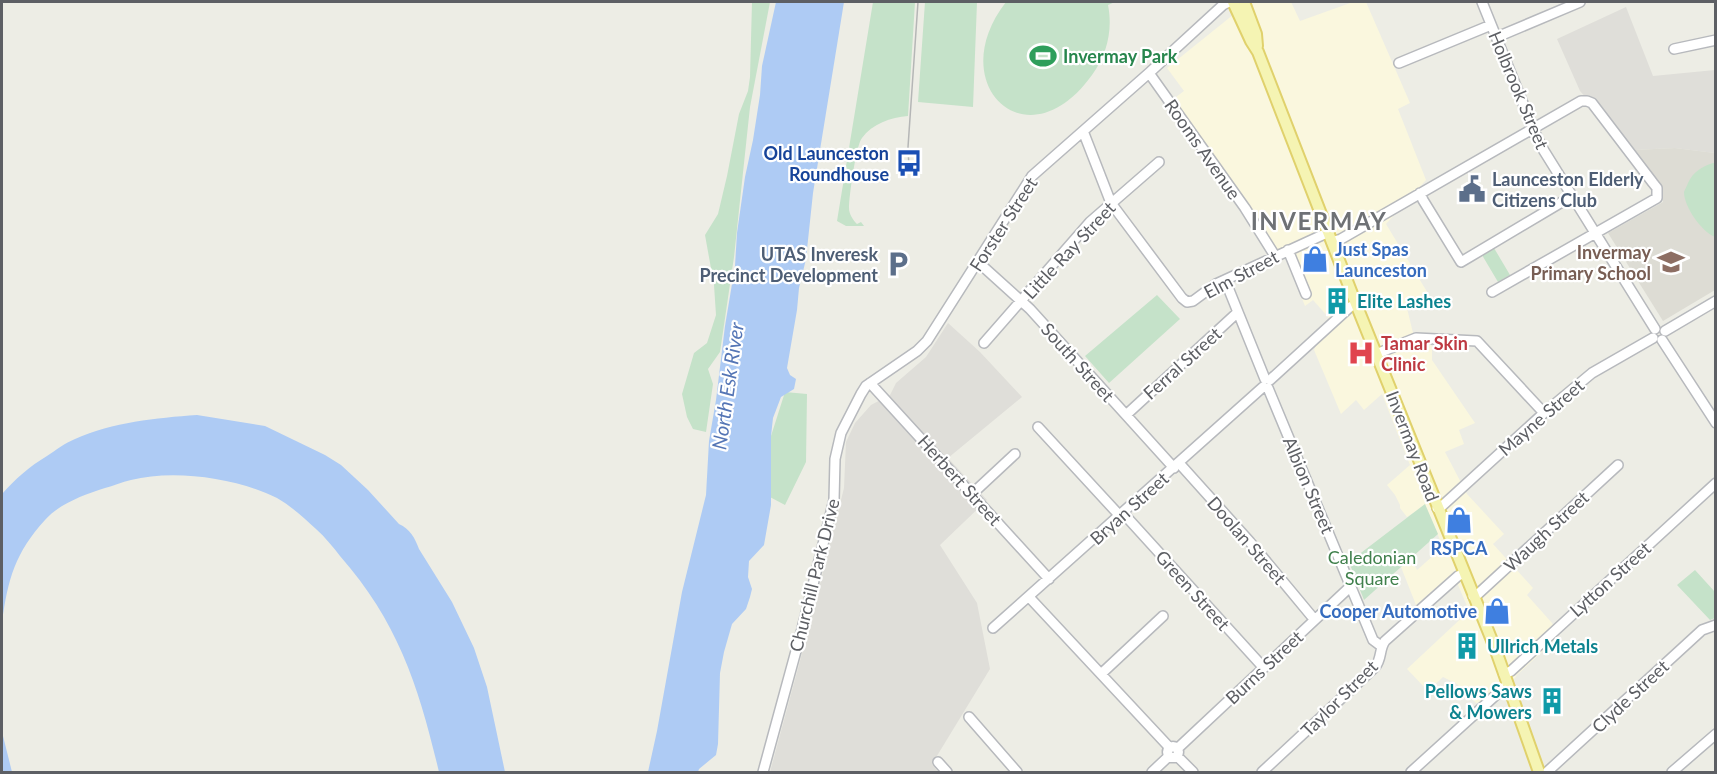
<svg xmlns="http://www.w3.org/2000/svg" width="1717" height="774" font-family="Lato,sans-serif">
<rect width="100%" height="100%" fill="#edede5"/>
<path fill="#faf7de" d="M1249 2H1291L1300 21 1353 2H1366L1410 103 1398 109 1426 180 1386 224 1432 300H1405L1413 333 1432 346V360L1475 423 1459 430 1464 444 1445 452 1467 494 1504 534 1493 544 1533 588 1527 595 1552 623 1558 637 1517 675 1501 699 1476 703 1457 684 1443 677 1428 691 1407 669 1469 611 1453 573 1416 605 1401 567 1411 558 1417 570 1443 547 1425 505 1407 517 1400 508V505L1395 495 1387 485 1410 465 1382 394 1364 410 1356 400 1341 414 1314 350 1329 318 1313 300 1305 306 1285 256 1270 253 1171 109 1172 100 1184 91 1167 68Z"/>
<path fill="#dfded9" d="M1626 7 1653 76 1715 70V153L1675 148 1634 150 1580 91 1557 39Z
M948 323 980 352 1022 397 948 458 987 500 940 545 977 603 990 669 932 764 938 772H770L810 624 844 488 846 442 855 423 871 405 890 395 896 383 926 357Z"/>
<path fill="#dddcd4" d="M1675 148 1715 153V290L1663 321 1608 233 1663 202V189L1634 150Z"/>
<path fill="#c5e2c9" d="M752 2H770L750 107 734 257 720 352 708 369 713 384 706 432 693 429 687 417 682 394 694 353 707 343 716 315 714 285 705 235 718 214 727 176 739 114 748 91 750 77Z
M873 2H915L908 116C891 117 872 124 862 138 856 145 849 197 849 208 849 214 853 220 857 224L861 222 864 226H846L837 221Z
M925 2H977L973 107 918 102Z
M1006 2H1115L1108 5C1113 30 1107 55 1092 75 1027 166 942 84 1006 2Z
M1713 163H1716L1715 237C1702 232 1684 207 1684 192 1685 189 1687 186 1688 183 1693 172 1701 167 1713 163Z
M1494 248 1510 275 1498 282 1482 255Z
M1157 295 1180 319 1109 383 1085 356Z
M785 392 807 394 806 462 785 505 768 496 771 436Z
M1425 504 1438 534 1364 600 1349 562Z
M1695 570 1715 592V618L1710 620 1677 585Z"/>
<path fill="#aecbf4" d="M776 2H844L813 193 806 259 799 288 797 310 787 368 790 375 796 379 794 389 781 397 773 418 771 436V505L764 545 749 561 748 577 752 589 750 597 746 609 732 624 724 652 720 673 718 744 716 755 699 769 698 772H648L657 731 682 592 706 495 709 441 716 400 725 326 735 266 737 233 745 177 753 140 760 95 762 66Z
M197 415 265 426 325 455 341 465 368 490 399 524C410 529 415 538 419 549L452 602 474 648 487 687 505 772H439C419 688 399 623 340 556 333 547 325 537 316 529 304 518 291 506 277 498 237 478 174 469 131 480 122 482 113 486 105 488 84 495 60 503 45 520 15 553 8 579 2 622V494C15 479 30 466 47 456 56 450 65 443 75 439 113 422 156 418 197 415Z
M2 705 3 736 12 772H2Z"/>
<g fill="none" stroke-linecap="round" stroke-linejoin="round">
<defs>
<path id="minor" d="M1482 2 1533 128 1541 146 1655 329
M1497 37 1580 2
M1674 49 1716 40
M1399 63 1491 25
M1149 73 1245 208 1275 256
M1083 131 1111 203 1182 298 1187 302 1193 301 1216 284 1329 232
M1420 193 1423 200 1461 262 1572 196
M1332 242 1341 239 1581 101H1587L1592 103 1653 183 1657 188V198L1492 292
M1288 250 1306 294
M978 262 1030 309 1174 468
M1225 280 1265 379
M1665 331 1716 301
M1662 340 1716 423
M984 343 1090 222 1159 162
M1376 354 1416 338 1477 341 1544 413
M1270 380 1350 307 1356 304
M870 383 1049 579
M1268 388 1373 640 1381 646
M1126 415 1238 312
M1038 427 1120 516
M1179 463 1250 542 1314 619
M972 494 1015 454
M1437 508 1442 506 1544 413 1592 373 1653 338
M1123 513 1263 667
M1473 596 1478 594 1618 465
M1029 597 1170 748
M993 628 1263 387
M1101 674 1163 616
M1504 674 1511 671 1716 483
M969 717 1017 772
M1167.5 752a5.5 5.5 0 1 1 11 0a5.5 5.5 0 1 1-11 0Z
M1177 749 1351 586
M1177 756 1193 772
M938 762 947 772
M763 772 802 629 834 500 835 459 841 433 861 394 866 386 917 351 927 341 1032 176 1149 73 1223 5 1229 2
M1152 772 1169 756
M1262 772 1375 667C1382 659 1379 649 1385 641L1458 576 1464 573
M1411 772 1508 684
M1547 772 1690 641 1702 630 1716 625
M1672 772 1716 734"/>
<path id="major" d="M1233 2 1251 41 1258 52 1356 304 1495 648 1539 772
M1244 2 1256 34 1257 46"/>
</defs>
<use href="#minor" stroke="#b7b9bd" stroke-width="12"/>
<use href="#major" stroke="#e0d16c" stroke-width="14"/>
<use href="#minor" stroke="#fff" stroke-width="9"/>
<use href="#major" stroke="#f5f4b3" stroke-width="10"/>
<path stroke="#b5b6b6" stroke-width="1.5" d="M909 168 908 147 918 2"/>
</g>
<defs>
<symbol id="stadium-bare" viewBox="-9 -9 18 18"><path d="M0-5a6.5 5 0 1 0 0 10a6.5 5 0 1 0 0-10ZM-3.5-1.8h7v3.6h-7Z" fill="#2e9e5b" stroke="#fff" stroke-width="2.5" paint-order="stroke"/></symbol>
<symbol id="bus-bare" viewBox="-9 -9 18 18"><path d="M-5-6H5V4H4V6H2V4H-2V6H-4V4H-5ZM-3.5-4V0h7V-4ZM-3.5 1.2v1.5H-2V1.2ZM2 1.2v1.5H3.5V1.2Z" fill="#1a4fb4" stroke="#fff" stroke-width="2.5" paint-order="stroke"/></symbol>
<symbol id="civic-bare" viewBox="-9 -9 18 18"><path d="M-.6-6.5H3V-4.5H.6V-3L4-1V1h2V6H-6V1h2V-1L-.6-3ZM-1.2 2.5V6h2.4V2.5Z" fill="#5c6f8a" stroke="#fff" stroke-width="2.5" paint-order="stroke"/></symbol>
<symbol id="shop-bare" viewBox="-9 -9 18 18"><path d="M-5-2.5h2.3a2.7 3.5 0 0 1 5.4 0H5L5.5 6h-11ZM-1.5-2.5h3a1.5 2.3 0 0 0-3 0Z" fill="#3f7fe0" stroke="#fff" stroke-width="2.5" paint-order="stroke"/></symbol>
<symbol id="school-bare" viewBox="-9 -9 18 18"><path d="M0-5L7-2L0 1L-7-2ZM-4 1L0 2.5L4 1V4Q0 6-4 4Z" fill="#8d6e63" stroke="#fff" stroke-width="2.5" paint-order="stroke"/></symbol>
<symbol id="parking-bare" viewBox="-9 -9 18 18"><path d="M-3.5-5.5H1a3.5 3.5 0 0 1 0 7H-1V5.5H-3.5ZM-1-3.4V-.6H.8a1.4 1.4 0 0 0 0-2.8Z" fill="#5c6f8a" stroke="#fff" stroke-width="2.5" paint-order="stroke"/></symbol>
<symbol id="building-bare" viewBox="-9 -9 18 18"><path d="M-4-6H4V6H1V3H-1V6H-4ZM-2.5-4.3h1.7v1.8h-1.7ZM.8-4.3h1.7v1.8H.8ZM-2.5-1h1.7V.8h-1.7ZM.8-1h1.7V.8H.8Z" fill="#0f9aa8" stroke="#fff" stroke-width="2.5" paint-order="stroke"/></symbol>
<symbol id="hospital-bare" viewBox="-9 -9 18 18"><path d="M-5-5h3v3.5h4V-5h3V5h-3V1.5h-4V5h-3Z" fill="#e0444e" stroke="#fff" stroke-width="2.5" paint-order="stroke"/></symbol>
</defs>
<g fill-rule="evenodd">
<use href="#stadium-bare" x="1024" y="37" width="38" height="38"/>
<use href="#bus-bare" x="890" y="144" width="38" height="38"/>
<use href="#civic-bare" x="1453" y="170" width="38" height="38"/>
<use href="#shop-bare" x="1296" y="240" width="38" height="38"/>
<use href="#school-bare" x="1652" y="243" width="38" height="38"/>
<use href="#parking-bare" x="879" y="245" width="38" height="38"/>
<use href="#building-bare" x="1318" y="282" width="38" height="38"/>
<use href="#hospital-bare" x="1342" y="334" width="38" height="38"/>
<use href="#shop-bare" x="1440" y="501" width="38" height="38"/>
<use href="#shop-bare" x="1478" y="592" width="38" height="38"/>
<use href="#building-bare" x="1448" y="627" width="38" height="38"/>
<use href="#building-bare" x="1533" y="682" width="38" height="38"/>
</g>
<g text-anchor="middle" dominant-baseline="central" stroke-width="4.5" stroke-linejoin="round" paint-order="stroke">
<g font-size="18" font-weight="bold" fill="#27864d" stroke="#fff" text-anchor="start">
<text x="1063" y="56">Invermay Park</text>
</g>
<g font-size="18" fill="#5d5f64" stroke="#fff">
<text transform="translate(1519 90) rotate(67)">Holbrook Street</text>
<text transform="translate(1203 149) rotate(55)">Rooms Avenue</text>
<text transform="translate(1003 224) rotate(-57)">Forster Street</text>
<text transform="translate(1069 250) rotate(-47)">Little Ray Street</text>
<text transform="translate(1241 274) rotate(-28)">Elm Street</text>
<text transform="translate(1078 362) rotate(48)">South Street</text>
<text transform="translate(1182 363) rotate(-42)">Ferral Street</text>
<text transform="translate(1541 417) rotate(-41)">Mayne Street</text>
<text transform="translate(1413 446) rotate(69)">Invermay Road</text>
<text transform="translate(960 480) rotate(48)">Herbert Street</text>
<text transform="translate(1309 485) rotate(67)">Albion Street</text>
<text transform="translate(1129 508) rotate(-42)">Bryan Street</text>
<text transform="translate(1546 531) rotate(-43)">Waugh Street</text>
<text transform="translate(1247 540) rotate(49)">Doolan Street</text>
<text transform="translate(814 575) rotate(-76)">Churchill Park Drive</text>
<text transform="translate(1610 579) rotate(-42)">Lytton Street</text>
<text transform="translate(1193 590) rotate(48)">Green Street</text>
<text transform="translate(1264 667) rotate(-43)">Burns Street</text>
<text transform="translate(1630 696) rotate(-43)">Clyde Street</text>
<text transform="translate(1339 698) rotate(-45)">Taylor Street</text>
</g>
<g font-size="18" font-weight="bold" fill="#164399" stroke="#fff" text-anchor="end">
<text x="889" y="153">Old Launceston<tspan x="889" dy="21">Roundhouse</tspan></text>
</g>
<g font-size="18" font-weight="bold" fill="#4e5e75" stroke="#fff" text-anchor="start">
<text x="1492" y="179">Launceston Elderly<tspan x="1492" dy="21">Citizens Club</tspan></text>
<text x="878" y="254" text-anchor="end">UTAS Inveresk<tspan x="878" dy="21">Precinct Development</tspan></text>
</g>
<g font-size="18" font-weight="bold" fill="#366cbe" stroke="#fff" text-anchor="start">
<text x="1335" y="249">Just Spas<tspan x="1335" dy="21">Launceston</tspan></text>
<text x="1459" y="548" text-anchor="middle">RSPCA</text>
<text x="1477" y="611" text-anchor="end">Cooper Automotive</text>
</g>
<g font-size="18" font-weight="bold" fill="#785e54" stroke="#fff" text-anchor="end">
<text x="1651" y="252">Invermay<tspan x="1651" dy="21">Primary School</tspan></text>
</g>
<g font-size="18" font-weight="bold" fill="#0d838f" stroke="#fff" text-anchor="start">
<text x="1357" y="301">Elite Lashes</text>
<text x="1487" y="646">Ullrich Metals</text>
<text x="1532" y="691" text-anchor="end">Pellows Saws<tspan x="1532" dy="21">&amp; Mowers</tspan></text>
</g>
<g font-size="18" font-weight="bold" fill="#be3a42" stroke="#fff" text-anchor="start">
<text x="1381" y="343">Tamar Skin<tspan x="1381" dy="21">Clinic</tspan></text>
</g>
<g font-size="18" fill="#40804c" stroke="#fff">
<text x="1372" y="557">Caledonian<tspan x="1372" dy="21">Square</tspan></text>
</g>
<g font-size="20" font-style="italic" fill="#5475b5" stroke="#fff">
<text transform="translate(727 386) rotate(-82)">North Esk River</text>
</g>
<g font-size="24" font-weight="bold" letter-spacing="1.5" fill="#6e7175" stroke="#fff">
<text x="1319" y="220">INVERMAY</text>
</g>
</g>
<rect width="1717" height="774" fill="none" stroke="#5d5f64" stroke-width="6"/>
</svg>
